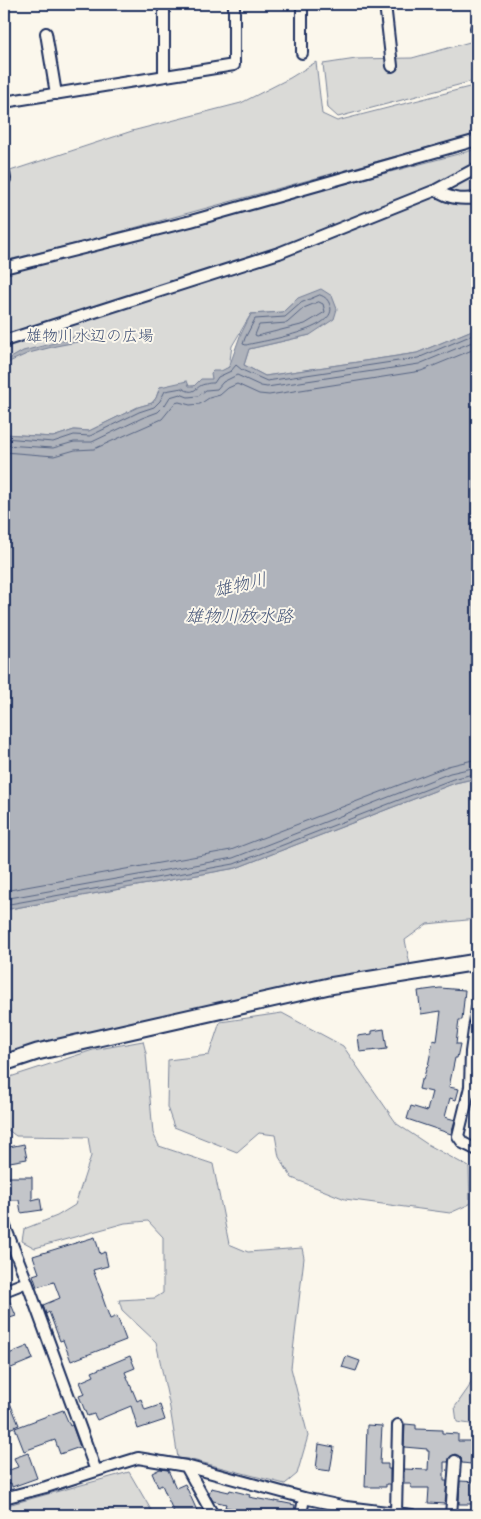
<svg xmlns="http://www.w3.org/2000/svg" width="481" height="1519" font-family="'Gochi Hand','Klee One',sans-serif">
<rect width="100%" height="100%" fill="#fbf7ec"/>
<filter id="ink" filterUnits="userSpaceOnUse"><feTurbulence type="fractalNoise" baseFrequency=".02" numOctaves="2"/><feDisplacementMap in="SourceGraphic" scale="10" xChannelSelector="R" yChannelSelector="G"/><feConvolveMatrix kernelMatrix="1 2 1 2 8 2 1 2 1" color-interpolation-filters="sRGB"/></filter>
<g filter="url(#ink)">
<path fill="#dadad7" stroke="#7a849a" d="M477 40V80L338 117 328 108 323 64 356 59 412 58Z
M316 62 322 114 337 121 477 85V134L90 240 4 261V173L132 131 241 103 290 78Z
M477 149V328L417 353 265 376 244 365 249 349 310 335 298 298 283 312 251 314 232 346 229 367C222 370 219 376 213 379 198 389 176 387 160 387L156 398 152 403 138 407 89 431 74 430 53 437 4 434V274Z
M477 778V919L427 924 405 940 410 965 145 1020 4 1059V910L236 868 455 783Z
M282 1013 343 1046 397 1124 427 1144 469 1167 470 1204 450 1213 345 1199 292 1178 279 1157 275 1135 259 1133 237 1152 174 1127 167 1107 168 1060 209 1055 220 1022Z
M143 1041 146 1053 153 1133 159 1146 213 1164 229 1244 248 1252 302 1248 304 1258 291 1368 308 1436 297 1474 285 1484 188 1459 178 1458 170 1408 156 1342 122 1310 119 1300 155 1298 163 1293V1237L148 1221 125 1223 35 1248 22 1241 24 1229 57 1216 75 1205 91 1156 88 1137 16 1136 4 1127V1079L93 1050Z
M477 1365V1425L457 1422 455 1407 469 1387Z
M129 1472 154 1515H4V1506Z"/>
<path fill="#afb3bb" stroke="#747e96" d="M321 289 332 296 337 309 334 319 310 335 249 349 244 365 265 376 417 353 477 328V778L455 783 236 868 4 910V434L53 437 74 430 89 431 138 407 152 403 156 398 160 387 187 381 189 386H194L201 379H212L211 373 213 371H221L229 367 240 336 251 314 283 312 298 298Z
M96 330 100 332 101 336 98 338 56 346 29 353 9 362 4 369V362L23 351 58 342Z"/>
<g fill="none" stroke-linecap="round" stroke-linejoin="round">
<path stroke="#566483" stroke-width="1" d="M320 295C326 297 328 300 330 305 340 330 261 341 246 345L243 344 245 338 255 319 285 317 301 303Z
M319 302 323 304 325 312 305 324 257 336 255 335 259 325 287 323 304 308Z
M4 438 53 442 74 435 90 436 139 412 154 407 160 401 165 391 182 388C196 397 195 385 206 384 208 383 211 383 214 383L218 377 231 371 236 365 242 370 267 381 418 358 477 333
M4 445 53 448 74 442H92L142 418 158 412 165 405 170 397 180 394 188 397 198 396 206 390 217 389 223 382 237 375 261 386 267 387 419 364 477 340
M4 452 54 456 75 450 94 449 162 419 175 403 179 402 190 405 200 404 209 398 220 395 228 388 237 384 259 394 269 395 421 371 477 348
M4 891 231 850 448 766 477 759
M4 899 233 858 450 773 477 767
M4 905 234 864 453 779 477 773"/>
</g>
<path fill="#c3c5c9" stroke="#1b2f5e" d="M440 988 465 990 462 1020H459L456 1044H460L457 1058H455L449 1087 459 1089 456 1100 450 1098 445 1117 455 1120 451 1134 407 1119 411 1106 427 1111 432 1092 419 1089 421 1080H423L427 1066H428L433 1040 437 1041 441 1011 421 1014 418 991Z
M384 1029 387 1049 360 1052 358 1036 372 1034V1031Z
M24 1144 27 1159 4 1163V1148Z
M4 1177H32V1200L40 1198 42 1210 21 1213 19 1200H4Z
M95 1237 100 1254 105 1252 108 1266 93 1270 103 1296H102L110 1319 117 1316 126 1340 71 1361 63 1340 60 1341 49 1312 46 1314 43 1305 60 1298 54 1282 37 1287 33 1275 39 1273 33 1256Z
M8 1297 16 1316 4 1320V1298Z
M28 1346 33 1359 4 1371V1356Z
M130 1356 135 1368 125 1372 137 1401 141 1399 145 1410 160 1405 165 1420 138 1429 131 1406 97 1420 94 1414 87 1416 79 1396 85 1394 80 1382 94 1376 92 1372Z
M346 1356 360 1361 356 1371 342 1367Z
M4 1388 19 1425 4 1431Z
M63 1410 70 1426 72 1425 80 1447 60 1454 55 1440 24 1451 15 1428Z
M405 1424 416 1425V1429L442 1430V1433L458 1434V1441H477V1457H471V1464L462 1463 461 1458 455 1454 450 1457 448 1462H444V1481H447L445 1504 428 1503 429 1488H411V1484H404V1469L428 1470 429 1451H427V1449L404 1447Z
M367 1425 382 1426 380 1464H388V1469H390V1484H386V1487H365Z
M319 1444 334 1447 330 1471 316 1469Z
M28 1453 37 1478 12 1487 11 1483 4 1486V1472L18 1467 14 1458Z
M160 1469 168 1470 176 1488 185 1484 199 1515H175L162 1485 158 1487 152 1473Z
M460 1481 477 1482V1502H472V1504H459Z
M211 1488 229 1492 230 1490 250 1495 249 1497 275 1502V1501L295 1505 293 1515 266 1511 265 1515H262L225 1507 226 1504 213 1501 209 1494Z"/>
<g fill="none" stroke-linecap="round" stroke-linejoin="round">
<defs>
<path id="street" d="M385 4 392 66
M476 28H477
M46 33 56 94
M302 53V4
M164 76V4
M4 102 234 65V4
M4 173 5 179
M436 190C450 199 461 200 477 198
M4 268 191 221 477 140
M4 341 279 253 436 190 477 168
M477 1008 471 1052 470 1087 458 1136 463 1143 477 1150
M4 1224 27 1282 96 1471 138 1458 186 1466 304 1498 346 1507 412 1515
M4 1291 27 1282
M186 1466 213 1515
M4 1498 46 1487 96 1471
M396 1513 398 1425
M301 1515 304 1498
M451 1515 455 1461"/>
<path id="secondary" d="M4 1063 37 1052 329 986 477 962"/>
</defs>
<use href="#street" stroke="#1b2f5e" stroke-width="14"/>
<use href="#secondary" stroke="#1b2f5e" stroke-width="19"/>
<use href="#street" stroke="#fbf7ec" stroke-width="10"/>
<use href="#secondary" stroke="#fbf7ec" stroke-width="15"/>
</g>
</g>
<g text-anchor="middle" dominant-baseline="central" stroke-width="4" stroke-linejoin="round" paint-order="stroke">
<g font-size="16" fill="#415176" stroke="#fbf7ec">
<text x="90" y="338">雄物川水辺の広場</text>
</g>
<g font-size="18" font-style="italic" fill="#47577a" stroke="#fbf7ec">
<text transform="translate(241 587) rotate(-13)">雄物川</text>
<text x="239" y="618">雄物川放水路</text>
</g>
</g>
<rect width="481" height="1519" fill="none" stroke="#fbf7ec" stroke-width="20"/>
<rect x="10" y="10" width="461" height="1499" fill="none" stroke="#1b2f5e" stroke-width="2" filter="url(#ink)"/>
</svg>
